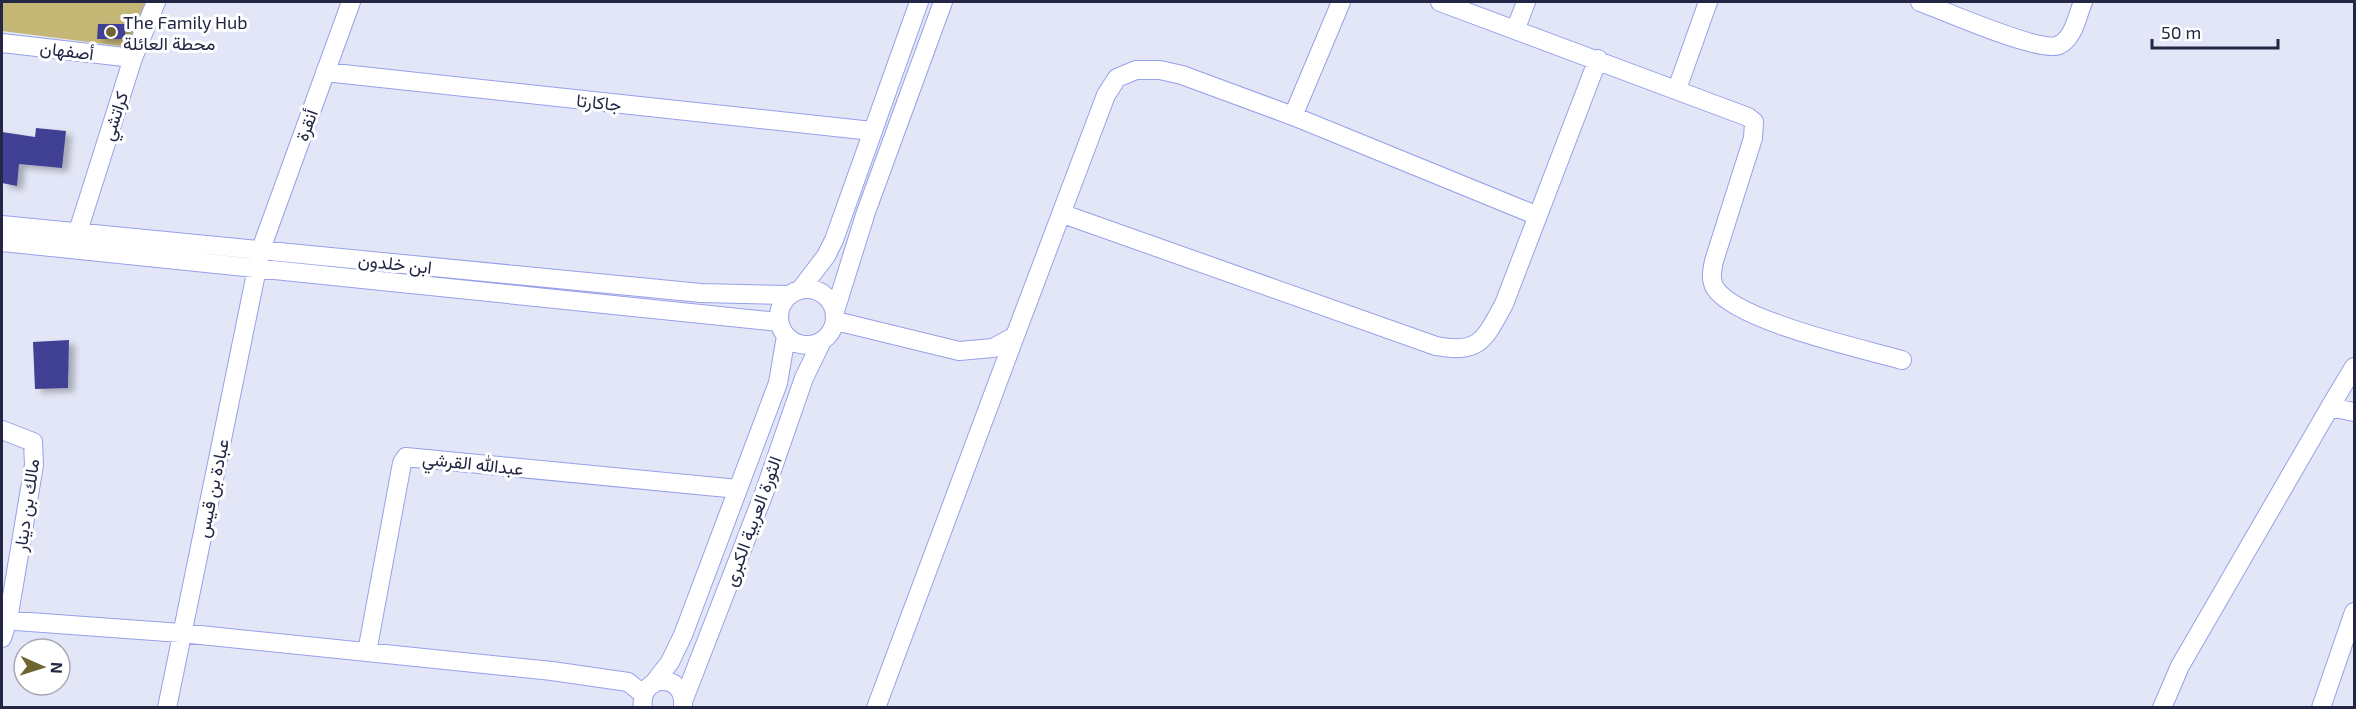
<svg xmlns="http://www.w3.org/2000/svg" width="2356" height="709" font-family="'Exo 2',Vazirmatn,sans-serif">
<defs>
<filter id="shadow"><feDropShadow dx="6" dy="4" stdDeviation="3" flood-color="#0004"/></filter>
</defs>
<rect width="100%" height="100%" fill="#e3e6f6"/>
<path fill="#c4b775" d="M2 2H146L129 47 2 31Z"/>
<path fill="#3f4195" filter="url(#shadow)" d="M98 24H125V39H97Z
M36 128 66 131 62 168 19 164 17 186 2 183V132L35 137Z
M69 340 68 388 35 389 33 342Z"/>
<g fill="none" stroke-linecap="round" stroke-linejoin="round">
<defs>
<path id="minor" d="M1440 2 1748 117 1754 122 1753 138 1714 261C1712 271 1710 279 1715 288 1736 321 1863 349 1902 360
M1920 2C1943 10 2041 54 2059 45 2074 38 2077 16 2083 2
M1516 28 1526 2
M2 43 133 58
M325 72 872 131
M1677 89 1708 2
M1293 116 1341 2
M1063 214 1436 346C1479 355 1485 339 1504 304L1598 59
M2 225 701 293 789 295
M2 242 779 322
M74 244 133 58 156 2
M779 317a28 28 0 1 1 56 0a28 28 0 1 1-56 0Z
M800 290 826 256 834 240 919 2
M835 311 866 212 943 2
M836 321 959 351 993 348 1015 336 1106 95 1117 78 1136 70H1160L1182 75 1293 116 1538 216
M2330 407 2354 367
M2 430 33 442 34 465 8 620 2 638
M2 620 181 633 552 671 628 682 643 694
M367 652 402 463 406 457 738 489
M653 684 670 662 683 635 778 383 786 336
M684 699 764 493 804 378 821 343
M167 708 261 249 351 2
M643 708C638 673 686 672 683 706
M876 708 1015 336
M2162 708 2180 666 2330 407 2354 412
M2321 708 2354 612"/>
</defs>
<use href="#minor" stroke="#97a0ea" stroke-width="20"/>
<use href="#minor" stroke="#fff" stroke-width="18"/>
</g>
<circle fill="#6f6531" stroke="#fff" stroke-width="2" cx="111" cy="32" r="6"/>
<g text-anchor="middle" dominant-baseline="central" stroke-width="6" stroke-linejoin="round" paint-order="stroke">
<g font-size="18" fill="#232644" stroke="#fff" text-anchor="start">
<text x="123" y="22">The Family Hub<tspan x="123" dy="21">محطة العائلة</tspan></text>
</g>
<g font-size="18" fill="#232644" stroke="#fff">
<text transform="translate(67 50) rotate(7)">أصفهان</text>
<text transform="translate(599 102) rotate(6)">جاكارتا</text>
<text transform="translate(114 116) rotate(-72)">كراتشي</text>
<text transform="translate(306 125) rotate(-70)">أنقرة</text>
<text transform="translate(395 263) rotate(6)">ابن خلدون</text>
<text transform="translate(473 463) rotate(6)">عبدالله القرشي</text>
<text transform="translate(212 488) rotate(-78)">عبادة بن قيس</text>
<text transform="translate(26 505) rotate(-82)">مالك بن دينار</text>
<text transform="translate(752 521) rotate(-70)">الثورة العربية الكبرى</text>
</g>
</g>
<rect width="2356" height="709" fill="none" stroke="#232644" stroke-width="6"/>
<g transform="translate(42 667) rotate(93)"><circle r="28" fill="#ffffff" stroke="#a7a8b4" stroke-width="1.5"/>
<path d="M0-4.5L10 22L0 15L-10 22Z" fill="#6f6531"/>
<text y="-9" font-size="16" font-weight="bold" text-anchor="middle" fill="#232644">N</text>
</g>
<path d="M2152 39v9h126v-9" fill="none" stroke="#232644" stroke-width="3"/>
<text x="2161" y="39" font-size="18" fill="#232644" stroke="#ffffff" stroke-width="4.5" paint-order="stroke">50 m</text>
</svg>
